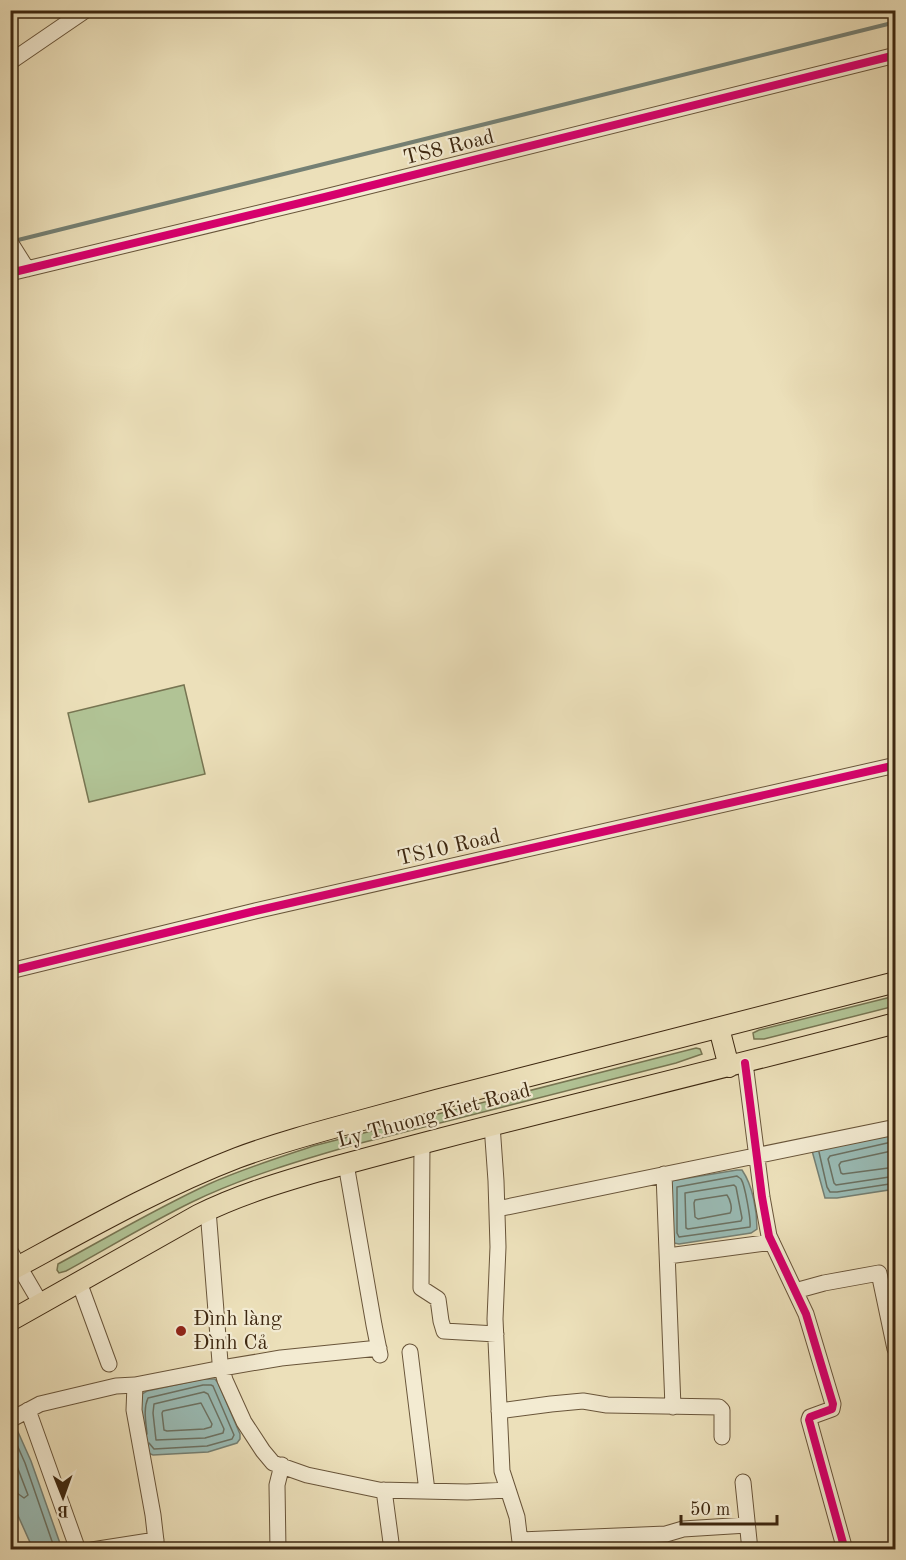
<svg xmlns="http://www.w3.org/2000/svg" width="906" height="1560" font-family="'Old Standard TT',serif">
<rect width="100%" height="100%" fill="#ece0ba"/>
<filter id="stains"><feTurbulence type="fractalNoise" baseFrequency=".00333" numOctaves="4"/><feColorMatrix values="0 0 0 0 .2 0 0 0 0 .09 0 0 0 0 .02 0 0 0 .5 -.17"/></filter>
<radialGradient id="worn" r=".72"><stop offset=".6" stop-color="#630" stop-opacity="0"/><stop offset="1" stop-color="#630" stop-opacity=".3"/></radialGradient>
<path fill="#b1c395" stroke="#777552" stroke-width="1.5" d="M184 685 205 774 89 802 68 713Z
M895 996V1006L764 1039H754L753 1033 759 1030Z
M696 1048 700 1049 702 1054 676 1063 357 1144C301 1160 244 1177 192 1202 149 1223 108 1248 66 1271L59 1273 57 1270 58 1264C108 1237 157 1208 209 1184 242 1169 278 1158 313 1146Z"/>
<path fill="#9abcb6" stroke="#758074" stroke-width="1.5" d="M895 1127V1189L837 1198H825L811 1147Z
M737 1170H742C753 1186 757 1211 757 1229L751 1233 679 1244 674 1243 670 1181Z
M203 1379H215L218 1383 240 1434V1439L237 1443 208 1452 153 1455 148 1453 139 1413 142 1394 147 1391Z
M10 1414 31 1461 62 1549H33L11 1500Z"/>
<g fill="none" stroke-linecap="round" stroke-linejoin="round">
<path stroke="#6c7263" stroke-width="1.5" d="M896 1141 830 1156 828 1159 834 1183 836 1185 896 1176
M896 1150 841 1162 839 1165 841 1173 843 1174 896 1167
M819 1152 827 1187 830 1192H837L896 1183
M737 1176C738 1177 740 1178 741 1179 745 1185 751 1220 750 1227L679 1237 677 1233V1187Z
M734 1185 736 1187 742 1218 741 1221 688 1229 686 1228 685 1193Z
M727 1195C730 1199 733 1209 730 1213L698 1219 695 1217 694 1203 695 1200Z
M204 1392 208 1394 224 1429 223 1433 205 1438 156 1440 153 1413 154 1404Z
M201 1403 212 1424 211 1427 204 1429 167 1431 164 1430 162 1413 163 1411Z
M10 1429 25 1463 55 1550
M147 1434C146 1422 143 1409 148 1398L203 1385H211L213 1386 234 1435 232 1439 207 1446 154 1449 149 1443
M10 1448 28 1495 24 1498 17 1493 10 1492"/>
<path stroke="#758074" stroke-width="4" d="M14 241 896 22"/>
<defs>
<path id="minor" d="M10 62 86 10
M10 242 27 269
M10 273 325 197 896 55
M10 971 255 911 896 765
M745 1063 762 1197 769 1236 806 1314 833 1404 832 1409 810 1417 809 1420 845 1550
M492 1125 496 1181 498 1247 495 1319 502 1471 517 1517 521 1550
M422 1144 421 1288 438 1299 441 1321 444 1331 496 1334
M346 1164 374 1325 380 1355
M664 1174 673 1407
M497 1209 896 1127
M208 1210 220 1362 225 1380 244 1422 263 1451 273 1463 307 1475 379 1490 467 1492 508 1490
M10 1251 41 1304
M668 1256 772 1242
M79 1282 109 1364
M795 1291 824 1283 879 1273 895 1349
M410 1352 427 1491
M28 1410 78 1550
M499 1411 551 1404 583 1401 607 1405 719 1407 722 1410V1437
M10 1420 40 1404 116 1386 135 1385
M743 1482 750 1550
M384 1490 392 1550
M520 1540 666 1534 683 1529 747 1525
M92 1550 156 1540
M157 1550 153 1515 134 1410 135 1385 222 1368 281 1358 379 1348
M278 1550 277 1485 282 1465"/>
<path id="major" d="M719 1028 729 1067
M10 1271C84 1231 159 1188 237 1158 277 1143 318 1132 359 1121 412 1106 465 1092 518 1079 644 1047 770 1015 896 982
M10 1321 198 1215C236 1196 275 1184 316 1172 359 1160 401 1149 443 1138 594 1099 745 1063 896 1023"/>
</defs>
<use href="#minor" stroke="#69553a" stroke-width="17"/>
<use href="#major" stroke="#3d2710" stroke-width="22"/>
<use href="#minor" stroke="#f3ebd2" stroke-width="15"/>
<use href="#major" stroke="#ece0ba" stroke-width="20"/>
<defs>
<path id="cycleway" d="M10 273 325 197 896 55
M10 971 255 911 896 765
M745 1063 762 1197 769 1236 806 1314 833 1404 832 1409 810 1417 809 1420 845 1550"/>
</defs>
<use href="#cycleway" stroke="#f3ebd2" stroke-width="11"/>
<use href="#cycleway" stroke="#d6006c" stroke-width="8"/>
</g>
<circle fill="#8f2418" stroke="#f3ebd2" stroke-width="2" cx="181" cy="1331" r="6"/>
<g text-anchor="middle" dominant-baseline="central" stroke-width="4.5" stroke-linejoin="round" paint-order="stroke">
<g font-size="21" fill="#3d2710" stroke="#f3ebd2">
<text transform="translate(449 148) rotate(-14)">TS8 Road</text>
<text transform="translate(449 848) rotate(-13)">TS10 Road</text>
<text transform="translate(434 1116) rotate(-15)">Ly Thuong Kiet Road</text>
</g>
<g font-size="21" fill="#3d2710" stroke="#f3ebd2" text-anchor="start">
<text x="193" y="1319">Đình làng<tspan x="193" dy="24">Đình Cả</tspan></text>
</g>
</g>
<rect width="906" height="1560" fill="none" stroke="#ece0ba" stroke-width="36"/>
<rect x="12" y="12" width="882" height="1536" fill="none" stroke="#3d2710" stroke-width="3"/>
<rect x="18" y="18" width="870" height="1524" fill="none" stroke="#3d2710" stroke-width="1.5"/>
<g transform="translate(63 1497) rotate(179)" stroke="#f3ebd2" stroke-width="4.5" paint-order="stroke">
<path d="M0-4.5L10 22L0 15L-10 22Z" fill="#3d2710"/>
<text y="-9" font-size="16" font-weight="bold" text-anchor="middle" fill="#3d2710">B</text>
</g>
<path d="M681 1515v9h96v-9" fill="none" stroke="#3d2710" stroke-width="3"/>
<text x="690" y="1515" font-size="18" fill="#3d2710" stroke="#f3ebd2" stroke-width="4.5" paint-order="stroke">50 m</text>
<rect width="100%" height="100%" filter="url(#stains)"/>
<rect width="100%" height="100%" fill="url(#worn)"/>
</svg>
